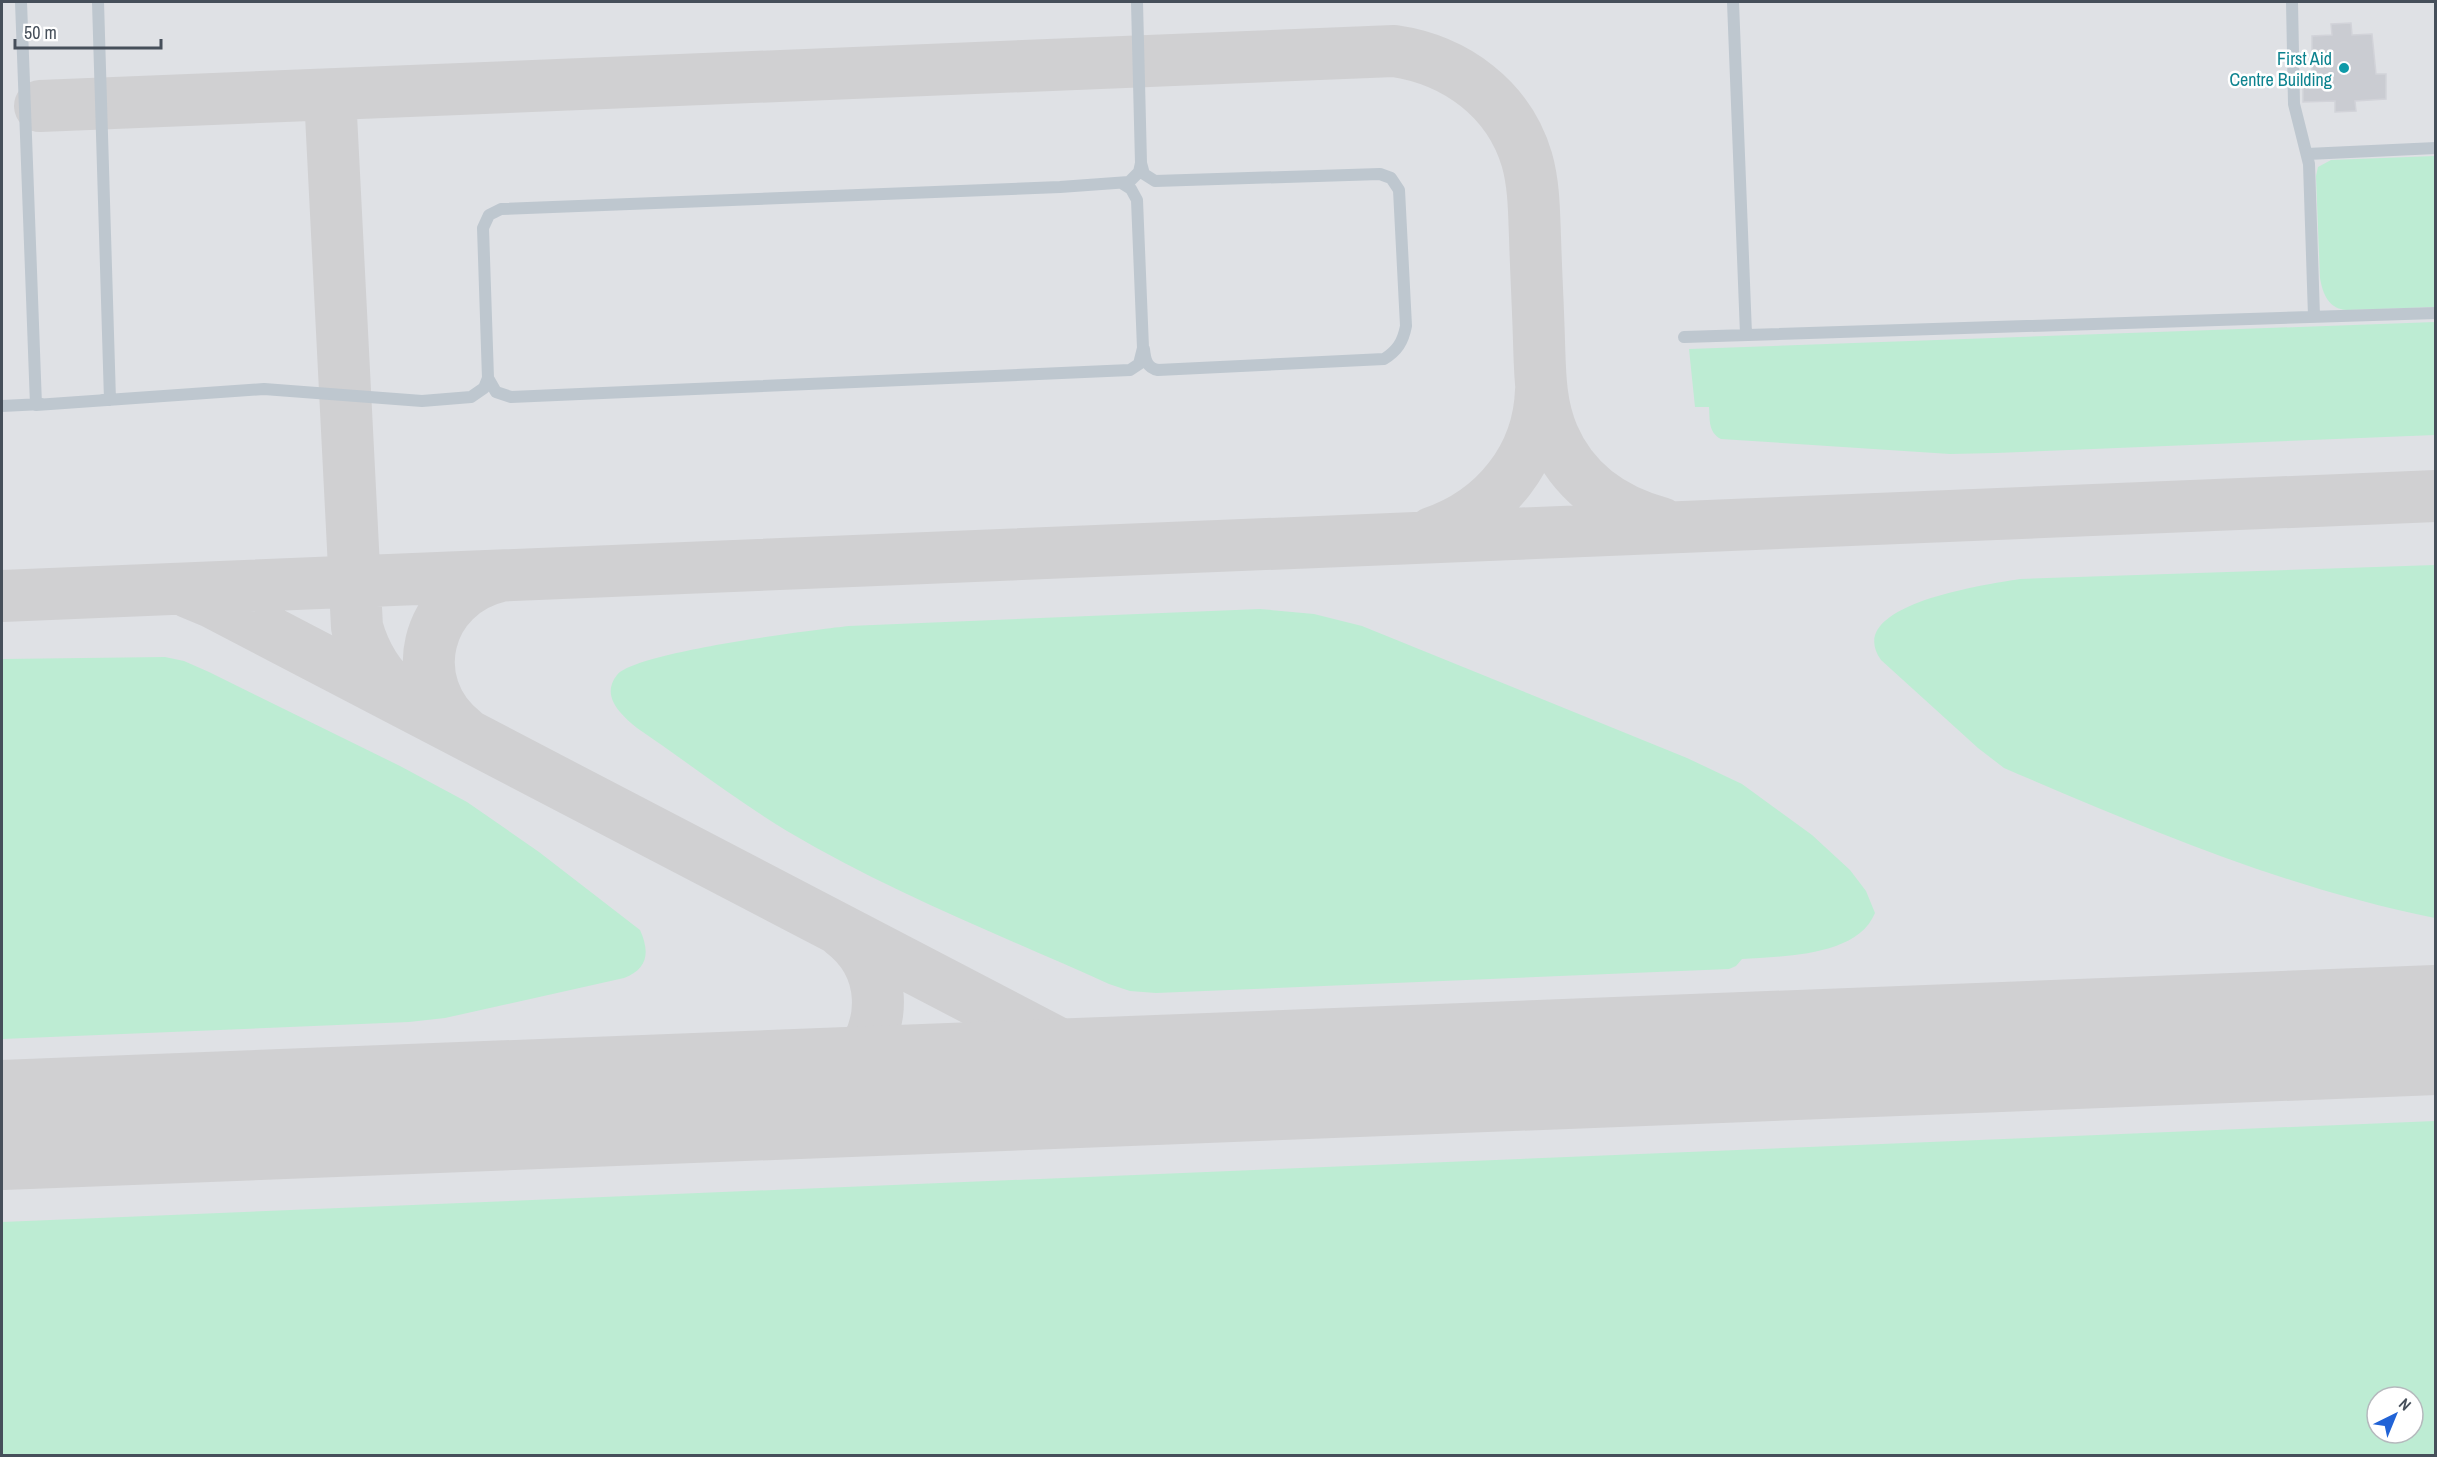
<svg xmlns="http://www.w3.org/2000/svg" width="2437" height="1457" font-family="'Archivo Narrow',sans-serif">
<rect width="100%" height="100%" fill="#f0eeed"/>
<path fill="#dfe1e5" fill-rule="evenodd" d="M2 2H2435V1455L2 1456ZM2377 1397H2413V1433H2377Z"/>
<path fill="#bdecd3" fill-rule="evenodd" d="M2435 156V307L2347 310C2329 309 2323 295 2320 278L2316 176 2318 167 2331 160Z
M2435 322V435L1996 453 1950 454 1721 439C1708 432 1710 420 1709 407H1695L1689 349Z
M2435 565V918C2285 888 2144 828 2004 768L1978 748 1881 660C1841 604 1990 584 2020 579Z
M1260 609 1314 614 1362 626 1687 758 1742 784 1812 835 1850 870 1866 891 1875 913C1857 957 1782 956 1742 959L1736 966 1729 969 1156 993 1130 991 1109 984C1001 935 889 892 787 831 736 800 687 762 637 728 621 715 600 696 617 675 635 652 812 630 849 626Z
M165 657 184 661 209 672 400 766 467 802 539 852 640 930C650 952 648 969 624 978L445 1018 409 1022 2 1039V659Z
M2435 1121V1455H2V1222ZM2377 1397H2413V1433H2377Z"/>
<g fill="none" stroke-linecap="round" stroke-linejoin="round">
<path stroke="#d0d0d2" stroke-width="52" d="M330 95 357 627C365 656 379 677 401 697
M40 106 1394 51C1456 60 1509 99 1527 160 1534 185 1534 211 1535 237 1536 271 1538 306 1539 341 1540 373 1540 405 1553 435 1573 482 1613 510 1661 523
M1432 533C1494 512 1539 458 1541 390
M188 592 212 602 1115 1073 1156 1080
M2 596 2436 496
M464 732C403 684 425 593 501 576
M804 1093C811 1092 820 1092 826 1088 836 1084 845 1075 852 1067 889 1026 887 966 842 932"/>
<path stroke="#d0d0d2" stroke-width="130" d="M2 1125 2436 1030"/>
</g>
<path fill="#caccd2" stroke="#d2d3d9" stroke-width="1.5" d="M2351 23 2352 35 2372 34 2376 74H2386V99L2355 101 2356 111 2335 112V101L2303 102V77L2312 76V36L2332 35 2331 24Z"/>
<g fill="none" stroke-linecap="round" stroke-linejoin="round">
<path stroke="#bec7cf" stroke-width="12" d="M21 2 36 405 264 389 422 401 471 397 484 388 488 378 483 228 489 215 501 209 1060 187 1129 182 1139 172 1141 163 1137 2
M98 2 110 400H102
M1733 2 1746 334
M2292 2 2294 104 2309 164 2314 316
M2307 154 2436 148
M1141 163 1144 174 1155 181 1380 174 1391 178 1399 190 1406 326C1403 342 1397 351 1384 359L1158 370C1147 368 1145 360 1144 349
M1684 337 2436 313
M488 378 496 392 511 397 1130 370 1139 364 1143 348 1137 200 1131 189 1123 184
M2 406 42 404"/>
</g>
<circle fill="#0f9aa8" stroke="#fff" stroke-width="2" cx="2344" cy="68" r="6"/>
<g text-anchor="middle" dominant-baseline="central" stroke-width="5" stroke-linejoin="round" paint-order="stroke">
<g font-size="18" fill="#0d838f" stroke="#fff" text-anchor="end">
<text x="2332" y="58">First Aid<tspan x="2332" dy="21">Centre Building</tspan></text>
</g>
</g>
<rect width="2437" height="1457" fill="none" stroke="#464f5a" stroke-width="6"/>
<g transform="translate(2395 1415) rotate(43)"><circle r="28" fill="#ffffff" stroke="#b5b9bd" stroke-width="1.5"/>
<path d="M0-4.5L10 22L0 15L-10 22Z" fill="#2163d6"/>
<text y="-9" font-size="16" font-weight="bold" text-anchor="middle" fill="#464f5a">N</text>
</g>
<path d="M15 39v9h146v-9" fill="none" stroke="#464f5a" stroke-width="3"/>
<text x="24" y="39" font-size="18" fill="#464f5a" stroke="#ffffff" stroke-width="4.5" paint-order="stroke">50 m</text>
</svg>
